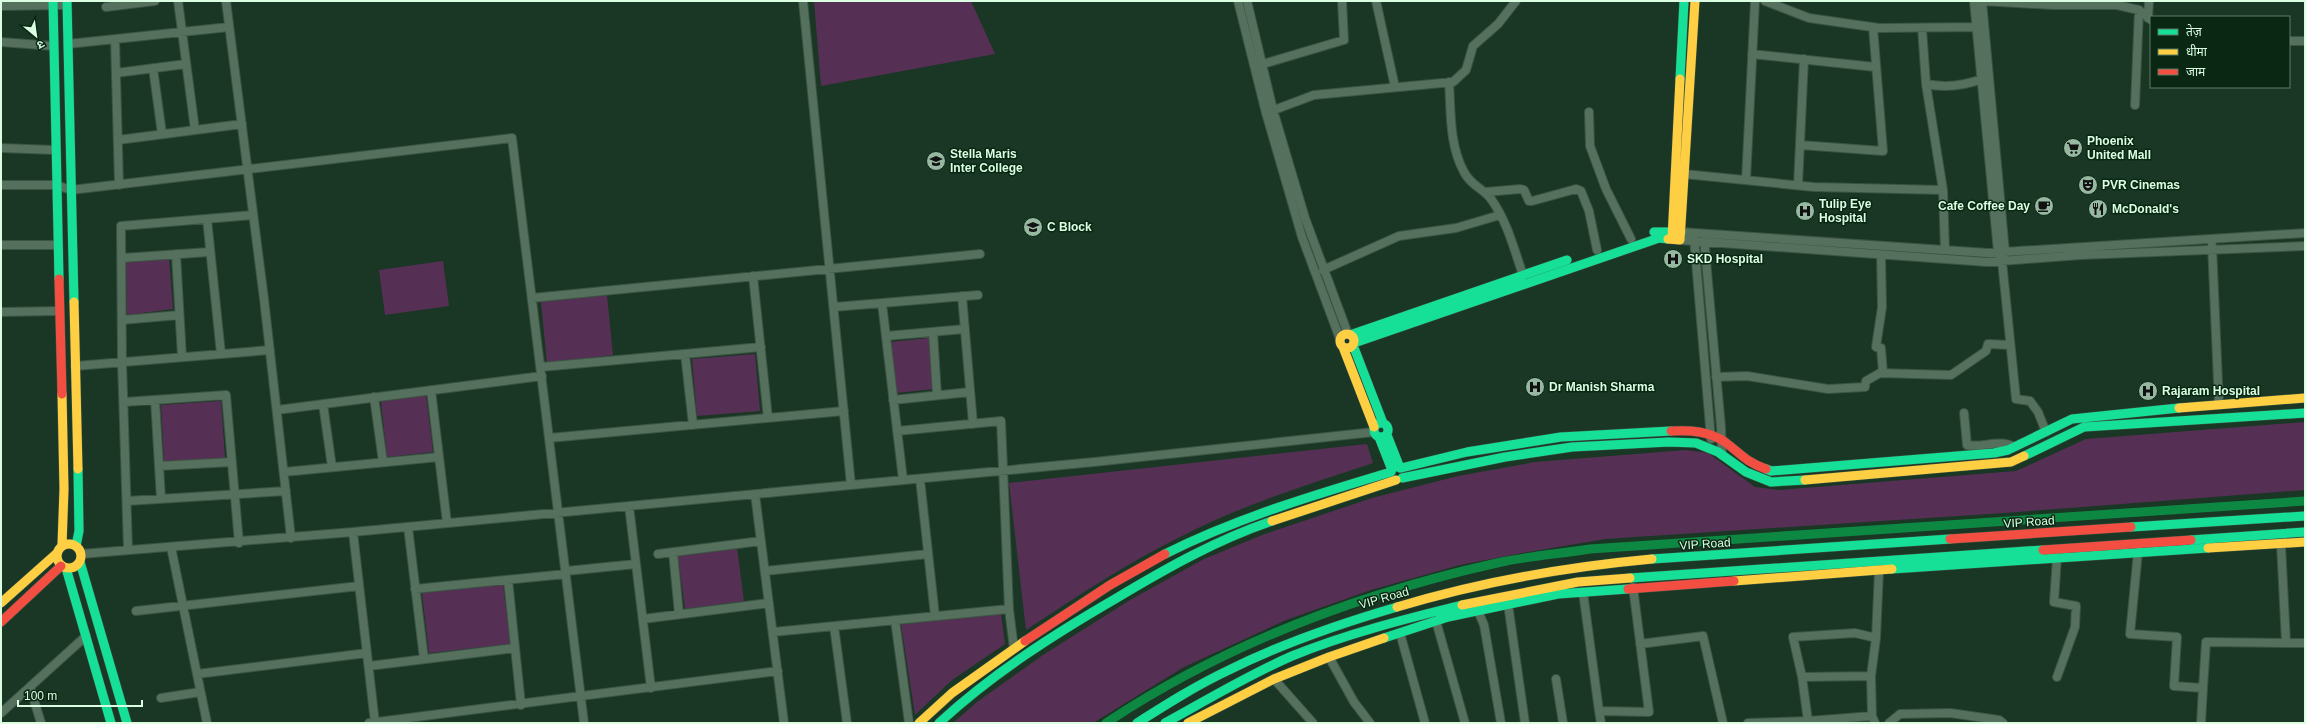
<svg xmlns="http://www.w3.org/2000/svg" width="2306" height="724" font-family="Arial,'Noto Sans Devanagari',sans-serif">
<rect width="100%" height="100%" fill="#193724"/>
<path fill="#563054" d="M814 1H971L995 54 821 86Z
M169 258 173 309 127 315 126 261Z
M443 261 449 306 385 315 379 270Z
M607 295 613 355 547 363 541 302Z
M929 338 934 389 896 393 891 342Z
M755 354 760 411 697 416 692 359Z
M426 395 433 452 387 457 381 401Z
M221 401 225 458 164 462 161 405Z
M2305 422V490L2004 513 1605 539 1522 553 1460 565 1371 590 1286 620 1184 667 1093 723H953L977 702 1043 655 1130 600 1204 559 1262 535 1372 498 1458 476 1535 462 1686 450 1708 453 1755 487 1779 490 2016 471 2086 439Z
M1367 444 1373 463C1310 484 1244 504 1184 535 1128 562 1078 596 1026 630L1009 483Z
M737 548 744 601 685 609 678 556Z
M503 584 510 644 429 653 422 593Z
M1001 614 1005 644 952 680 915 715 901 624Z"/>
<g fill="none" stroke-linecap="round" stroke-linejoin="round">
<path stroke="#0d8843" stroke-width="9" d="M1106 723C1225 644 1358 594 1497 563 1527 556 1559 554 1590 549L2305 501"/>
<defs>
<path id="street" d="M178 1 195 130
M226 1 264 299 291 538
M803 1 851 485
M1238 1 1266 113 1314 95 1453 82 1466 70 1473 46 1498 24 1516 1
M1247 1 1273 110 1305 218 1348 334
M1376 1 1395 87
M1765 1 1809 18 1879 28 1977 27
M1974 1 1998 252 2002 261 2016 399 2030 401 2038 412 2046 432
M1982 1 2005 252 2003 256
M1982 1 2053 5H2117L2139 10 2151 20
M1 6 67 5
M106 7 155 1
M2148 18 2149 1
M1922 28 1926 84 1943 190 1945 250
M115 39 119 185
M2289 41H2305
M1 42 53 46
M68 44 229 27
M1752 54 1875 67
M1263 64 1344 40 1342 1
M153 68 162 134
M116 73 186 64
M1449 82C1451 111 1449 145 1464 172 1472 187 1482 187 1491 199 1507 221 1514 249 1523 275
M1926 84C1946 88 1963 86 1982 79
M2135 105 2139 10
M1589 112 1590 146 1606 189 1631 239
M1266 113 1302 237 1340 339
M118 140 242 124
M1800 145 1883 151 1873 27
M1 148 55 150
M1684 174 1814 187 1943 190
M1746 180 1755 1
M1 185H56L71 190 512 138 584 723
M1798 185 1804 59
M1486 192 1520 189 1524 190 1529 201H1532L1576 189 1581 191 1589 211 1597 250
M207 219 221 354
M1681 232 1988 253 2305 233
M1694 238 1711 439
M1704 238 1721 427 1722 455
M1680 240 1987 262 2081 255 2305 246
M1 245H57
M2212 245 2219 405
M176 254 182 357
M1881 255 1882 307 1876 347 1881 348 1883 373
M122 258 209 252
M1323 270 1399 236 1456 228 1500 215
M753 276 768 418
M962 296 973 424
M532 298 980 254
M882 303 903 480
M834 307 978 295
M1 312 59 311
M122 320 179 315
M933 332 937 395
M886 336 965 329
M685 354 693 425
M75 366 270 350
M541 367 761 347
M1716 377 1747 376 1828 389 1865 387 1866 381 1880 373 1951 375 1986 351 1988 344 2010 345
M431 390 447 523
M374 397 383 462
M155 400 161 499
M893 400 970 392
M124 402 226 395 239 543
M323 404 332 467
M277 410 542 376
M1964 413 1967 445C1982 448 2000 439 2014 447
M897 431 1001 421 1009 609 1014 649
M549 438 844 411
M159 466 232 462
M284 472 439 457
M920 479 935 616
M755 494 784 723
M127 501 286 491
M629 506 651 688
M408 527 424 659
M353 532 375 723
M171 547 207 723
M128 550 122 362 121 226 253 215
M673 552 679 614
M2138 552 2130 634 2177 637 2174 686 2203 688 2201 723
M81 554 353 532 1094 462 1374 432
M658 554 761 541
M2057 557 2054 602 2076 606 2075 627 2057 677
M566 571 636 564
M765 571 928 554
M508 580 521 705
M415 589 566 574
M1583 592 1599 711 1649 712 1633 587
M1508 604 1525 723
M136 611 359 586
M1478 611 1484 625 1501 723
M643 619 769 603
M895 620 909 723
M1436 621 1465 723
M834 626 847 723
M773 632 1009 609
M1400 633 1425 723
M2286 643H2305
M1640 644 1703 636 1723 723
M1329 657 1354 702 1370 723
M369 666 515 648
M197 674 367 653
M1871 676 1876 638 1879 570
M1802 677 1793 637 1855 633 1876 638
M1274 679 1313 723
M1556 679 1563 723
M30 687 41 723
M2203 688 2206 642 2286 643 2281 544
M161 698 200 692
M1599 711 1601 723
M1 713 86 636
M1872 716 1871 676 1802 677 1808 721 1872 716 1875 723
M369 723 778 671
M1748 723 1808 721V723
M1889 723 1900 714 1950 713 1999 720 2003 723"/>
<path id="fast" d="M53 1 59 279
M67 1 74 302
M1680 79 1684 1
M1654 232H1681
M1350 335 1567 260
M1354 343 1659 238 1668 239
M1353 345 1383 423
M1374 430a7 7 0 1 1 14 0a7 7 0 1 1-14 0Z
M1387 435 1400 468
M1379 437 1392 470
M2024 456 2084 427 2305 413
M1401 468 1467 452 1561 437 1671 431
M1766 469 1771 471 1994 453 2008 450 2072 419 2179 408
M1402 478 1505 457 1572 447 1669 442 1696 443 1718 452 1746 472 1771 482 1805 480
M2131 527 2305 516
M2191 540 2305 532
M76 546 79 531 78 469
M1165 554C1237 518 1314 495 1391 472
M1652 559 1950 539
M80 562 127 723
M66 568 111 723
M1892 569 2208 548
M1630 578 2043 550
M1384 638 1448 617 1558 594 1628 589
M939 723C992 674 1053 635 1115 599 1165 569 1216 540 1272 521
M1137 723C1167 704 1197 685 1229 670 1283 643 1339 624 1397 607
M1165 723C1207 700 1248 675 1292 656 1346 634 1405 619 1462 605"/>
<path id="slow" d="M1668 239 1680 240 1695 1
M1672 239 1680 79
M74 302 78 469
M1340 341a7 7 0 1 1 14 0a7 7 0 1 1-14 0Z
M1343 347 1374 427
M62 394 64 489 62 545
M2179 408 2305 398
M1805 480 2011 462 2024 456
M1272 521 1396 480
M57 556a12 12 0 1 1 24 0a12 12 0 1 1-24 0Z
M2208 548 2305 542
M1734 581 1892 569
M1 603 57 553
M1462 605 1578 582 1630 578
M1397 607C1480 582 1565 567 1652 559
M919 723 952 693 1025 641
M1188 723 1274 679 1329 657 1384 638"/>
<path id="jam" d="M59 279 62 394
M1671 431C1690 430 1709 431 1725 442 1741 454 1746 462 1766 469
M1950 539 2131 527
M2043 550 2191 540
M1628 589 1734 581
M1 622 61 566
M1025 641 1110 585 1165 554"/>
</defs>
<use href="#street" stroke="#3b5343" stroke-width="10"/>
<use href="#fast" stroke="#3b5343" stroke-width="10"/>
<use href="#slow" stroke="#3b5343" stroke-width="10"/>
<use href="#jam" stroke="#3b5343" stroke-width="10"/>
<use href="#street" stroke="#56705e" stroke-width="8"/>
<use href="#fast" stroke="#16e098" stroke-width="9"/>
<use href="#slow" stroke="#ffcf43" stroke-width="9"/>
<use href="#jam" stroke="#f24e42" stroke-width="9"/>
</g>
<defs>
<symbol id="supermarket-disc" viewBox="-11 -11 22 22"><circle r="9.5" fill="#97b8a0" stroke="#092713"/><path d="M-6-5.5h2.5l.6 2H6L4.5 2H-2.5L-4.4-4H-6ZM-1.5 3.2a1.3 1.3 0 1 0 .1 0ZM3 3.2a1.3 1.3 0 1 0 .1 0Z" fill="#111"/></symbol>
<symbol id="school-disc" viewBox="-11 -11 22 22"><circle r="9.5" fill="#97b8a0" stroke="#092713"/><path d="M0-5L7-2L0 1L-7-2ZM-4 1L0 2.5L4 1V4Q0 6-4 4Z" fill="#111"/></symbol>
<symbol id="theatre-disc" viewBox="-11 -11 22 22"><circle r="9.5" fill="#97b8a0" stroke="#092713"/><path d="M-5-5.5Q0-4 5-5.5V0Q5 5 0 6Q-5 5-5 0ZM-3.3-2.5H-1v1.5H-3.3ZM1-2.5H3.3v1.5H1ZM-2.8 1Q0 5.5 2.8 1Z" fill="#111"/></symbol>
<symbol id="cafe-disc" viewBox="-11 -11 22 22"><circle r="9.5" fill="#97b8a0" stroke="#092713"/><path d="M-5.5-4.5H6V0H3Q3 3.5 0 3.5H-2.5Q-5.5 3.5-5.5 0ZM3-3.2v2h1.7v-2ZM-6 4.5H4V6H-6Z" fill="#111"/></symbol>
<symbol id="restaurant-disc" viewBox="-11 -11 22 22"><circle r="9.5" fill="#97b8a0" stroke="#092713"/><path d="M-5-6h1v4h1v-4h1v4h1v-4h1v5L-1.5 .5V6h-2V.5L-5-1ZM5-6V6H3V1.5H1.5Q1.5-4 5-6Z" fill="#111"/></symbol>
<symbol id="hospital-disc" viewBox="-11 -11 22 22"><circle r="9.5" fill="#97b8a0" stroke="#092713"/><path d="M-5-5h3v3.5h4V-5h3V5h-3V1.5h-4V5h-3Z" fill="#111"/></symbol>
</defs>
<g fill-rule="evenodd">
<use href="#supermarket-disc" x="2062" y="137" width="22" height="22"/>
<use href="#school-disc" x="925" y="150" width="22" height="22"/>
<use href="#theatre-disc" x="2077" y="174" width="22" height="22"/>
<use href="#cafe-disc" x="2033" y="195" width="22" height="22"/>
<use href="#restaurant-disc" x="2087" y="198" width="22" height="22"/>
<use href="#hospital-disc" x="1794" y="200" width="22" height="22"/>
<use href="#school-disc" x="1022" y="216" width="22" height="22"/>
<use href="#hospital-disc" x="1662" y="248" width="22" height="22"/>
<use href="#hospital-disc" x="1524" y="376" width="22" height="22"/>
<use href="#hospital-disc" x="2137" y="380" width="22" height="22"/>
</g>
<g text-anchor="middle" dominant-baseline="central" stroke-width="3" stroke-linejoin="round" paint-order="stroke">
<g font-size="12" font-weight="bold" fill="#dbfee2" stroke="#092713" text-anchor="start">
<text x="2087" y="141">Phoenix<tspan x="2087" dy="14">United Mall</tspan></text>
<text x="950" y="154">Stella Maris<tspan x="950" dy="14">Inter College</tspan></text>
<text x="2102" y="185">PVR Cinemas</text>
<text x="1819" y="204">Tulip Eye<tspan x="1819" dy="14">Hospital</tspan></text>
<text x="2030" y="206" text-anchor="end">Cafe Coffee Day</text>
<text x="2112" y="209">McDonald's</text>
<text x="1047" y="227">C Block</text>
<text x="1687" y="259">SKD Hospital</text>
<text x="1549" y="387">Dr Manish Sharma</text>
<text x="2162" y="391">Rajaram Hospital</text>
</g>
<g font-size="12" fill="#dbfee2" stroke="#092713">
<text transform="translate(2029 522) rotate(-4)">VIP Road</text>
<text transform="translate(1705 544) rotate(-4)">VIP Road</text>
<text transform="translate(1384 598) rotate(-16)">VIP Road</text>
</g>
</g>
<rect width="2306" height="724" fill="none" stroke="#dbfee2" stroke-width="4"/>
<rect x="2150" y="16" width="140" height="72" fill="#092713" stroke="#5d7d66"/>
<rect x="2158" y="29" width="20" height="6" fill="#16e098" stroke="#5d7d66"/>
<text x="2186" y="36" font-size="12" fill="#dbfee2">तेज़</text>
<rect x="2158" y="49" width="20" height="6" fill="#ffcf43" stroke="#5d7d66"/>
<text x="2186" y="56" font-size="12" fill="#dbfee2">धीमा</text>
<rect x="2158" y="69" width="20" height="6" fill="#f24e42" stroke="#5d7d66"/>
<text x="2186" y="76" font-size="12" fill="#dbfee2">जाम</text>
<g transform="translate(36 36) rotate(151)" stroke="#092713" stroke-width="3" paint-order="stroke">
<path d="M0-3L7 15L0 10L-7 15Z" fill="#dbfee2"/>
<text y="-6" font-size="11" font-weight="bold" text-anchor="middle" fill="#dbfee2">उ</text>
</g>
<path d="M18 700v6h124v-6" fill="none" stroke="#dbfee2" stroke-width="2"/>
<text x="24" y="700" font-size="12" fill="#dbfee2" stroke="#092713" stroke-width="3" paint-order="stroke">100 m</text>
</svg>
